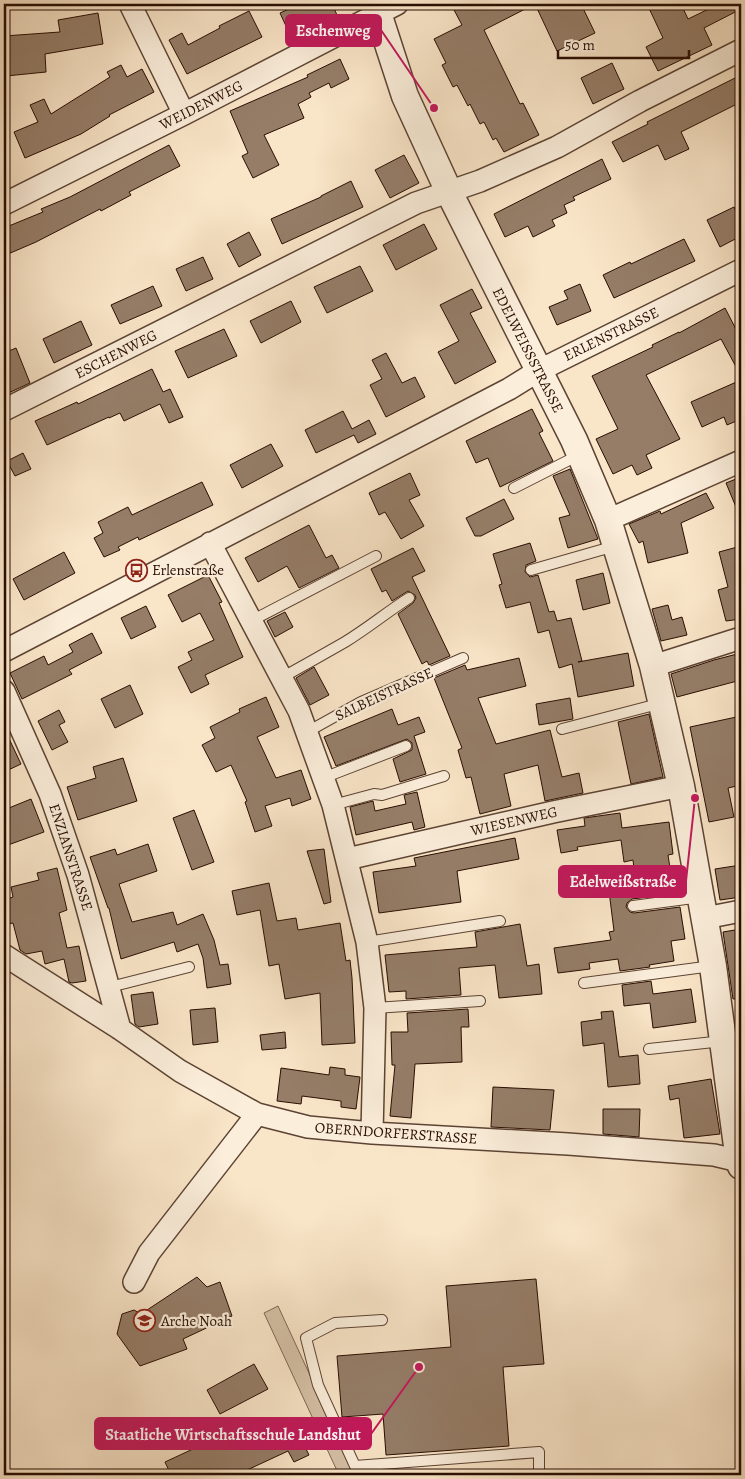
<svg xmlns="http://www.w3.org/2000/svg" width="745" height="1479" font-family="Alegreya,serif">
<rect width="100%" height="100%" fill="#f9e5c8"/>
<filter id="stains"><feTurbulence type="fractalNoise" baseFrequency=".004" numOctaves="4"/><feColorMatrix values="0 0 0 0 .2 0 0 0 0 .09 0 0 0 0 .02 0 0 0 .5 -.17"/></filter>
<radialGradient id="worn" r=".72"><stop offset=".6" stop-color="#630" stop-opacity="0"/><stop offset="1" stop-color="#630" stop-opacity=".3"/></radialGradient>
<path fill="#d5c0a6" stroke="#7e6654" d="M278 1306 356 1475H339L264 1313Z"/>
<path fill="#957d68" stroke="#280d01" d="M300 4H332L337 15 291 37 280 13Z
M461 4H581L595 33 557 51 535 4 484 30 520 104 523 103 539 135 504 152 496 138 493 140 484 122 480 124 470 104 468 106 457 85 453 87 442 65 446 63 434 39 462 25 453 8Z
M647 4H681L688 19 719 4H741V9L704 28 712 45 658 71 646 47 663 38Z
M249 11 262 37 187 74 169 40 182 33 188 45 220 28 219 26Z
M98 13 103 44 45 54 46 72 6 76 4 36 60 32 58 20Z
M340 59 349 79 331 88 329 83 309 93 311 97 298 104 304 118 264 135 279 165 253 178 242 156 248 153 230 111 308 77 307 75Z
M612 63 624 89 593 104 581 78Z
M121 65 127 77 142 69 154 92 109 115 110 116 81 134 25 158 14 132 38 122 30 105 44 99 51 114 110 77 107 72Z
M741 75V102L681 132 689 149 665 160 658 145 623 162 612 142 648 124 647 122Z
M169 145 180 166 129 192 131 195 101 211 100 209 36 242 8 254 4 245V228L43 212 41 209 70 197Z
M404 155 419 183 390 198 375 170Z
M602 159 611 179 573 197 575 200 564 205 567 213 552 220 555 226 533 237 528 226 505 237 494 214Z
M351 181 363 207 282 244 271 219 321 197V196Z
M734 207 741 222V236L720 247 707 220Z
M424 224 437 249 396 270 383 245Z
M249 232 261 255 239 267 227 244Z
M684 239 695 261 614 298 603 275 630 262 631 264Z
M203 257 213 279 186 291 176 269Z
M360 266 373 291 327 313 314 287Z
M580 284 591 311 557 325 549 307 568 299 564 291Z
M153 286 162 306 120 324 111 305Z
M472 289 482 308 470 313 496 362 455 384 438 352 459 341 440 305Z
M291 301 301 322 261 343 250 321Z
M725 308 741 339V376L721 339 646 375 680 439 646 455 652 468 637 475 632 465 613 474 596 439 618 429 592 376 653 347 652 345 679 332V333Z
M81 321 92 345 54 363 43 339Z
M224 329 237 356 188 378 175 351Z
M16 348 30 383 4 395V353Z
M386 353 402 383 415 377 425 397 386 417 370 385 382 379 372 360Z
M152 369 163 392 170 389 183 417 169 423 160 404 124 421 120 413 109 418V417L47 445 35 421 77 402 78 404Z
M741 380V419L727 425 724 417 702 427 691 402Z
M532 409 543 431 539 433 553 461 500 487 488 458 476 463 466 441Z
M343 411 352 429 369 420 376 434 358 443 354 435 316 453 305 430Z
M271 444 283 466 242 488 230 465Z
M23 453 31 469 15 476 7 461Z
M570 469 598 539 568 548 559 518 570 515 553 476Z
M410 473 420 495 409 500 424 526 401 539 385 512 379 515 369 493Z
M741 477V519L726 483Z
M202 482 213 505 139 540 138 537 118 547 120 550 104 557 94 538 103 533 98 522 128 507 132 515Z
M706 493 714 508 681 523 688 553 648 563 643 541 639 543 629 524 660 511 661 514Z
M504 499 514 519 481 536H475L466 518Z
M309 525 326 558 332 555 339 568 299 588 287 566 258 582 245 558Z
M530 543 536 561 526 565 525 572 530 577 538 575 549 612 554 611 557 621 571 618 582 661 578 662 628 653 634 686 578 697 572 664 559 668 549 630 538 633 530 602 506 608 499 585 502 584 493 554Z
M741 546V619L726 621 718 590 728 587 719 552Z
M413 548 425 571 412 577 450 656 429 665 427 661 422 664 398 614 413 603 416 598 415 595 408 591 392 601 386 590 382 592 371 569Z
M64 552 75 573 24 600 13 579Z
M603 573 610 603 583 610 576 580Z
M208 575 222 602 219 603 243 657 205 675 209 684 191 693 178 667 192 660 188 652 214 640 200 613 182 622 168 595Z
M668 605 672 620 682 617 687 635 661 641 652 609Z
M146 606 156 627 131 639 121 618Z
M285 612 293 627 275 637 267 621Z
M92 633 102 653 69 670 72 674 22 699 10 673 44 656 48 665 73 652 69 645Z
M741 653V680L677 697 671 674 714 660Z
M519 658 526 686 478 698 496 744 550 730 562 777 579 773 583 793 545 801 538 765 504 774 511 806 480 814 471 777 466 778 458 750 462 748 434 678 465 665 467 670Z
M314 667 329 695 310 705 296 678Z
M130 685 143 714 115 728 101 699Z
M266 697 279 727 257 737 276 778 301 770 311 799 292 806 290 798 265 806 272 826 255 832 245 802 247 801 231 765 216 772 202 745 215 738 210 727 240 712 239 709Z
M570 698 573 719 539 725 536 704Z
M392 709 398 725 419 717 425 732 414 736 426 774 400 782 393 759 412 750V743L407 739 336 766 324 737Z
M59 710 65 722 59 725 68 742 52 750 38 721Z
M649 714 663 777 631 784 618 722Z
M741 716V785L728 788 734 817 709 822 690 727Z
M4 728 21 764 4 772Z
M123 758 137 801 78 820 67 787 96 778 93 767Z
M417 792 425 827 414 830 412 822 356 835 350 807 373 801 375 811 406 804 404 795Z
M31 799 44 832 8 845 4 834V810Z
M194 810 214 862 192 870 173 818Z
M620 813 622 828 669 822 673 854 668 855 674 894 632 899 627 903 626 907 630 912 634 913 680 907 685 939 671 941 674 961 649 965 650 967 620 971 618 959 589 963 590 969 558 973 554 948 611 940 609 932 614 931 609 891 636 887 633 860 624 862 621 840 577 847 578 850 561 853 557 830 585 826 584 818Z
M515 838 519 859 457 871 461 902 379 913 373 872 416 866 414 858Z
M148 844 157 871 119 884 132 922 173 912 177 925 203 914 214 940 220 965 228 964 231 984 207 988 203 958 198 944 177 952 174 942 121 959 109 908H108L90 857 115 849 117 855Z
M324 849 331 902 324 904 307 851Z
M741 865V897L720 900 715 869Z
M57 868 67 910 59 913 67 948 79 946 86 981 72 983 69 982 64 959 45 964 42 951 26 954 20 950 13 923 4 925V900L13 897 11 887 39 880 37 873Z
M269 883 277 921 296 918 298 930 340 923 346 961 350 960 352 978 355 1043 322 1045 320 993 285 999 279 964 269 966 260 910 237 915 232 891Z
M520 924 527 966 539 964 542 994 499 998 495 965 459 968 461 995 406 999V991L389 992 385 955 477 947 475 932Z
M741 929V998L733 999 723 932Z
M651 981 653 994 691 989 696 1022 653 1028 650 1003 624 1006 622 985Z
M153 992 158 1024 139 1027 135 1024 131 995Z
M215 1008 218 1042 193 1045 190 1010Z
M468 1009 469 1027H461L462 1062 415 1064 411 1118 390 1116 395 1065H392L391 1032H408L407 1013Z
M613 1011 619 1057 638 1055 640 1084 608 1087 604 1043 583 1046 581 1022 602 1019 601 1012Z
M285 1032 286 1048 262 1050 260 1035Z
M330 1067 345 1069V1075L360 1077 356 1109 341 1107V1101L302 1096 301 1104 277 1101 281 1068 329 1075Z
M711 1079 720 1134 684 1138 679 1098 670 1100 668 1086Z
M493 1087 554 1090 550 1130 491 1127Z
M603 1109H640L639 1137 603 1134Z
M197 1277 207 1287 220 1282 232 1316 183 1339 187 1349 140 1366 117 1334 122 1314 134 1310 141 1314Z
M536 1279 544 1364 503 1367 509 1446 386 1455 383 1414 342 1417 337 1356 451 1347 446 1286Z
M254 1364 268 1389 220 1414 207 1390Z
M295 1427 309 1455 294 1462 288 1451 245 1471 247 1475H171L165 1462 236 1429 245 1447 263 1438 265 1442Z"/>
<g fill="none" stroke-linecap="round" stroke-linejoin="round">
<defs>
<path id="service" d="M514 488 579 455
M531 570 615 546
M251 621 376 556
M281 678C303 666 324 654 345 642 368 628 387 612 409 598
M562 729 662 703
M307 732 361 702 463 658
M323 778 406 746
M333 805 374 794 382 795 444 776
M633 906 701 897
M367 942 500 921
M584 983 712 966
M110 987 189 967
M375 1008 480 1001
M649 1049 723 1041
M382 1320 335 1323 306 1338 318 1385 355 1466 539 1452V1475"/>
<path id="minor" d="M131 6 184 114
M4 204 184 114 397 4
M4 410 416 203 480 181 557 147 640 101 741 50
M608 520 741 461
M210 543 299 711 333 805 367 942 375 1008 372 1133
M4 651 509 389 538 371 741 270
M653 666 741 638
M4 691 50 794 78 875 120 1029
M347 859 553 812 681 786
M705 918 741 911
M4 955 120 1029 180 1071 257 1114 308 1127 372 1133 568 1144 714 1155 739 1161
M134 1282 149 1253 257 1114"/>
<path id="tertiary" d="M375 4 405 96 449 192 574 440 608 520 653 666 681 786 713 966 739 1161 741 1166"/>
</defs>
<use href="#service" stroke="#5c4333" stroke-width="12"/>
<use href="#minor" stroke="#5c4333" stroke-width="24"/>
<use href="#tertiary" stroke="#5c4333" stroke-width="29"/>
<use href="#service" stroke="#fbeedb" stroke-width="10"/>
<use href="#minor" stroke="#fbeedb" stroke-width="21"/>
<use href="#tertiary" stroke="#fbeedb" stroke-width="26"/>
</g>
<defs>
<symbol id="bus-ring" viewBox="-11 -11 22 22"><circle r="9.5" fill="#fbeedb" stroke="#8f2418" stroke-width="1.5"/><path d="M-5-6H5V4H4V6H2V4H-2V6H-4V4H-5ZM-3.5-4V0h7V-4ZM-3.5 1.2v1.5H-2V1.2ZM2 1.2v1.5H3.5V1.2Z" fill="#8f2418"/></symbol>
<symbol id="school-ring" viewBox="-11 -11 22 22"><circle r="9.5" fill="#fbeedb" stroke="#8f2418" stroke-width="1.5"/><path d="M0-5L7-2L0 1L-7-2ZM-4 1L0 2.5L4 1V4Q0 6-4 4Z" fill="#8f2418"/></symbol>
</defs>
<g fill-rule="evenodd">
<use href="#bus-ring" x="124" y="558" width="25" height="25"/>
<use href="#school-ring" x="132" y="1308" width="25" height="25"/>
</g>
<g text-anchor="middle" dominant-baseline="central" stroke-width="4.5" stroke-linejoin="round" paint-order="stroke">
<g font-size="15" fill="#280d01" stroke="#fbeedb">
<text transform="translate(201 105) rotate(-27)">WEIDENWEG</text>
<text transform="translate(611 334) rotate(-26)">ERLENSTRASSE</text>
<text transform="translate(528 350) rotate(63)">EDELWEISSSTRASSE</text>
<text transform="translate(116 354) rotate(-27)">ESCHENWEG</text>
<text transform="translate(384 694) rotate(-25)">SALBEISTRASSE</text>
<text transform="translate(514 821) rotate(-13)">WIESENWEG</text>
<text transform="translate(71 857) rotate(72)">ENZIANSTRASSE</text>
<text transform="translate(396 1133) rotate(4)">OBERNDORFERSTRASSE</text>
</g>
<g font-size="15" fill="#280d01" stroke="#fbeedb" text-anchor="start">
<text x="152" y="570">Erlenstraße</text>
<text x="161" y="1321">Arche Noah</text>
</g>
</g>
<path fill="none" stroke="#c2185b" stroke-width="2" d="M434 108L381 30M695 798L686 881M419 1367L371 1434"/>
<g fill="#c2185b" stroke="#fbeedb" stroke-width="2">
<circle cx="434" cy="108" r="5"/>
<circle cx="695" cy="798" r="5"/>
<circle cx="419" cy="1367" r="5"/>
</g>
<g fill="#c2185b" stroke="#c2185b" stroke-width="2">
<rect x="286" y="15" width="95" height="31" rx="5"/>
<rect x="559" y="866" width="127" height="31" rx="5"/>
<rect x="95" y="1418" width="276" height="31" rx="5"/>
</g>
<g font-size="16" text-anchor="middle" font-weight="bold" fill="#fff">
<text x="333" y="36">Eschenweg</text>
<text x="623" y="887">Edelweißstraße</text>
<text x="233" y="1440">Staatliche Wirtschaftsschule Landshut</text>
</g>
<rect width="745" height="1479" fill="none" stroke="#f9e5c8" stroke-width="20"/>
<rect x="5" y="5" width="735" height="1469" fill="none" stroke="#280d01" stroke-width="2.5"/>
<rect x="10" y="10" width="725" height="1459" fill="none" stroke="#280d01"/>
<path d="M558 50v8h131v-8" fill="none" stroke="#280d01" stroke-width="2.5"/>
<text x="565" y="50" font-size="15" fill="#280d01" stroke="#fbeedb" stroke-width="4" paint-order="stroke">50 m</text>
<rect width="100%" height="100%" filter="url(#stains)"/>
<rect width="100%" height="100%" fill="url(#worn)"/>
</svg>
